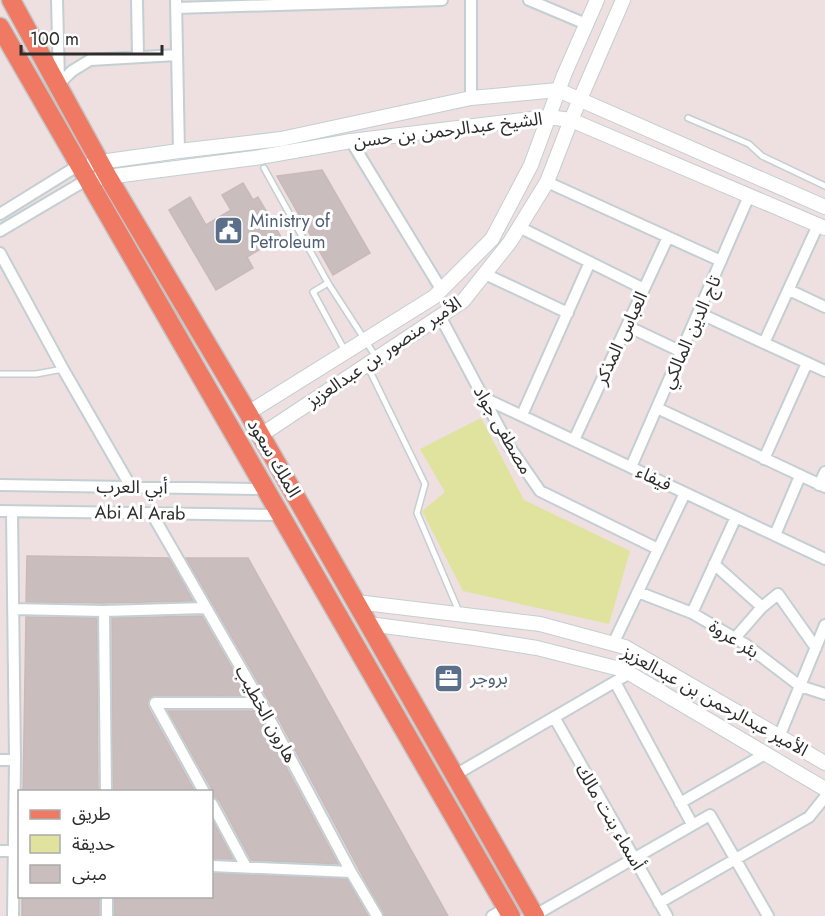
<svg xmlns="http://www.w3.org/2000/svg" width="825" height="916" font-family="Jost,'Noto Sans Arabic',sans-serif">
<rect width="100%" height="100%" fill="#eedfe0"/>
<path fill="#dfe39d" d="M481 418 524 500 630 551 609 624 463 591 422 511 445 492 420 449Z"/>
<path fill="#c9bebd" stroke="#c9b9b9" stroke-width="1.5" d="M322 170 370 253 333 275 277 176Z
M243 183 253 200 258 197 281 237 247 257 253 268 216 290 169 210 190 197 206 225 231 210 222 195Z
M27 556 169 558 193 601 104 603 26 602Z
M186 558H248L448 916H384L268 699Z
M202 616 248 696 151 697 148 702V707L195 792H113L112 618Z
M26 617 97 618 98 792H23Z
M168 711H256L338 864 251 860 219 800 212 797 211 788Z
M212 819 233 859H212Z
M212 873 347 879 368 916H114V897H212Z
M22 897H99V916H22Z"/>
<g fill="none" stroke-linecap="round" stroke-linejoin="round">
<defs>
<path id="service" d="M688 118 749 144 762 156 825 186
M264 168 328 283
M345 351 313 292 328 283 376 357
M367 365 425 484 417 513 460 614
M0 374H36L63 369"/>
<path id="minor" d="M57 0 59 81
M137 0 138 56
M176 0 179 151
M471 0V98
M529 0 586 24
M176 8 442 0
M59 84 72 71 90 60 177 55
M351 141 441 289
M547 182 721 261
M0 214 79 165
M519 227 644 289
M0 231 88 179
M0 253 63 369 131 487
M485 274 568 313
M789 290 825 307
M699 313 825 371
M440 316 509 446 540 491 658 549
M627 326 682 352
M764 343 818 225
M482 397 825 559
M657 408 825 487
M522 415 590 262
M574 440 668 237
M764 459 807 363
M631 467 749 196
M0 485 264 489
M819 485 825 472
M0 511 279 515
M12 512 15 760 13 916
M152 514 261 703 351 872 377 916
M775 535 800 476
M714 564 762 607 778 594 816 648
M638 592 692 613 745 644 800 686 825 694
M13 609 104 611 205 608
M104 611 106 792
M692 613 736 517
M735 638 762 607
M613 644 685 493
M615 682 692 824
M554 717 667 916
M779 737 825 625
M0 760H15
M455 775 630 673
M204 792 155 703H261
M680 803 765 754
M212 804 246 867
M0 851H13
M212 866 351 872
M659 903 809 817 825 797
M535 915 710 815 768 916
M107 916V896
M492 916 506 908"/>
<path id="tertiary" d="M93 163 179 151 281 139 471 98 558 90 825 207
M99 178 254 158 351 141 548 117 571 120 825 228
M248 413 434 297 492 239 531 165 564 75 597 0
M261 435 463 301 510 242 547 182 571 120 623 0
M356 602 540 624 625 647 825 763
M369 624 474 638 537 648 624 670 825 789"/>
<path id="primary" d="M11 0 108 177 248 413 535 916
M0 27 511 916"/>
</defs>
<use href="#service" stroke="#c3cfd2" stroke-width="8"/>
<use href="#minor" stroke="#c3cfd2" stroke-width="14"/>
<use href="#tertiary" stroke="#c3cfd2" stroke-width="16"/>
<use href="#primary" stroke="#c4c4c4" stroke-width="21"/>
<use href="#service" stroke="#fff" stroke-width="5"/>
<use href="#minor" stroke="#fff" stroke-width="10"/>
<use href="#tertiary" stroke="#fff" stroke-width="14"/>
<use href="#primary" stroke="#ef7963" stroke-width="18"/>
</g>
<defs>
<symbol id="civic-square" viewBox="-11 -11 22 22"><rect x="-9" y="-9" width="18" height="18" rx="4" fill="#5c6f8a" stroke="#fff"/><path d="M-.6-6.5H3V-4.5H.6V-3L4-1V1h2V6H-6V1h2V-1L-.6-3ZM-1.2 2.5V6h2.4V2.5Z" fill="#fff"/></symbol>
<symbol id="office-square" viewBox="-11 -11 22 22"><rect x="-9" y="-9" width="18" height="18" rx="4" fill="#5c6f8a" stroke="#fff"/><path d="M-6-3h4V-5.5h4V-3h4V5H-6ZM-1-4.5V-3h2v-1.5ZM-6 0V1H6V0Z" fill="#fff"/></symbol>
</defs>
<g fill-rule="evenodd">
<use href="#civic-square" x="212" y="214" width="33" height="33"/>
<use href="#office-square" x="432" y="662" width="33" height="33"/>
</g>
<g text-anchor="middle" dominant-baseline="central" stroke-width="6" stroke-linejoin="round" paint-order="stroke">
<g font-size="18" fill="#2c2c2c" stroke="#fff">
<text transform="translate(448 130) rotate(-7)">الشيخ عبدالرحمن بن حسن</text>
<text transform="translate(691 332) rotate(-66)">تاج الدين المالكي</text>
<text transform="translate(621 338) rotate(-65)">العباس المذكر</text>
<text transform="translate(384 352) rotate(-34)">الأمير منصور بن عبدالعزيز</text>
<text transform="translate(503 430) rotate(60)">مصطفى جواد</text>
<text transform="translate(274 458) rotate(60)">الملك سعود</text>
<text transform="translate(654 478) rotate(25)">فيفاء</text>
<text transform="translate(132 487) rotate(1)">أبي العرب</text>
<text transform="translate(140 513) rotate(1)">Abi Al Arab</text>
<text transform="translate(734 639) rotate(32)">بئر عروة</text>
<text transform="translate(715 701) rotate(29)">الأمير عبدالرحمن بن عبدالعزيز</text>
<text transform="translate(266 714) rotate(61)">هارون الخطيب</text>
<text transform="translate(610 817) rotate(60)">أسماء بنت مالك</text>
</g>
<g font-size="18" fill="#4e5e75" stroke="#fff" text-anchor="start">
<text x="250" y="221">Ministry of<tspan x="250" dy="21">Petroleum</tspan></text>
<text x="470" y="678">بروجر</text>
</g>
</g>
<rect x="18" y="790" width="195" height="108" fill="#ffffff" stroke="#ababab" stroke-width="1.5"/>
<rect x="30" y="810" width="30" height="9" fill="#ef7963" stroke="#ababab" stroke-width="1.5"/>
<text x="72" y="820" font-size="18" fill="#2c2c2c">طريق</text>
<rect x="30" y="835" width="30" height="18" fill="#dfe39d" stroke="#ababab" stroke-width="1.5"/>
<text x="72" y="850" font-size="18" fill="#2c2c2c">حديقة</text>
<rect x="30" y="865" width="30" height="18" fill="#c9bebd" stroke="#ababab" stroke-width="1.5"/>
<text x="72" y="880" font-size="18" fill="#2c2c2c">مبنى</text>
<path d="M21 45v9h141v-9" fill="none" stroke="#2c2c2c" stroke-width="3"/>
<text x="30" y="45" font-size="18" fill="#2c2c2c" stroke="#ffffff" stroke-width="4.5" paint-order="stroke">100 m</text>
</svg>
